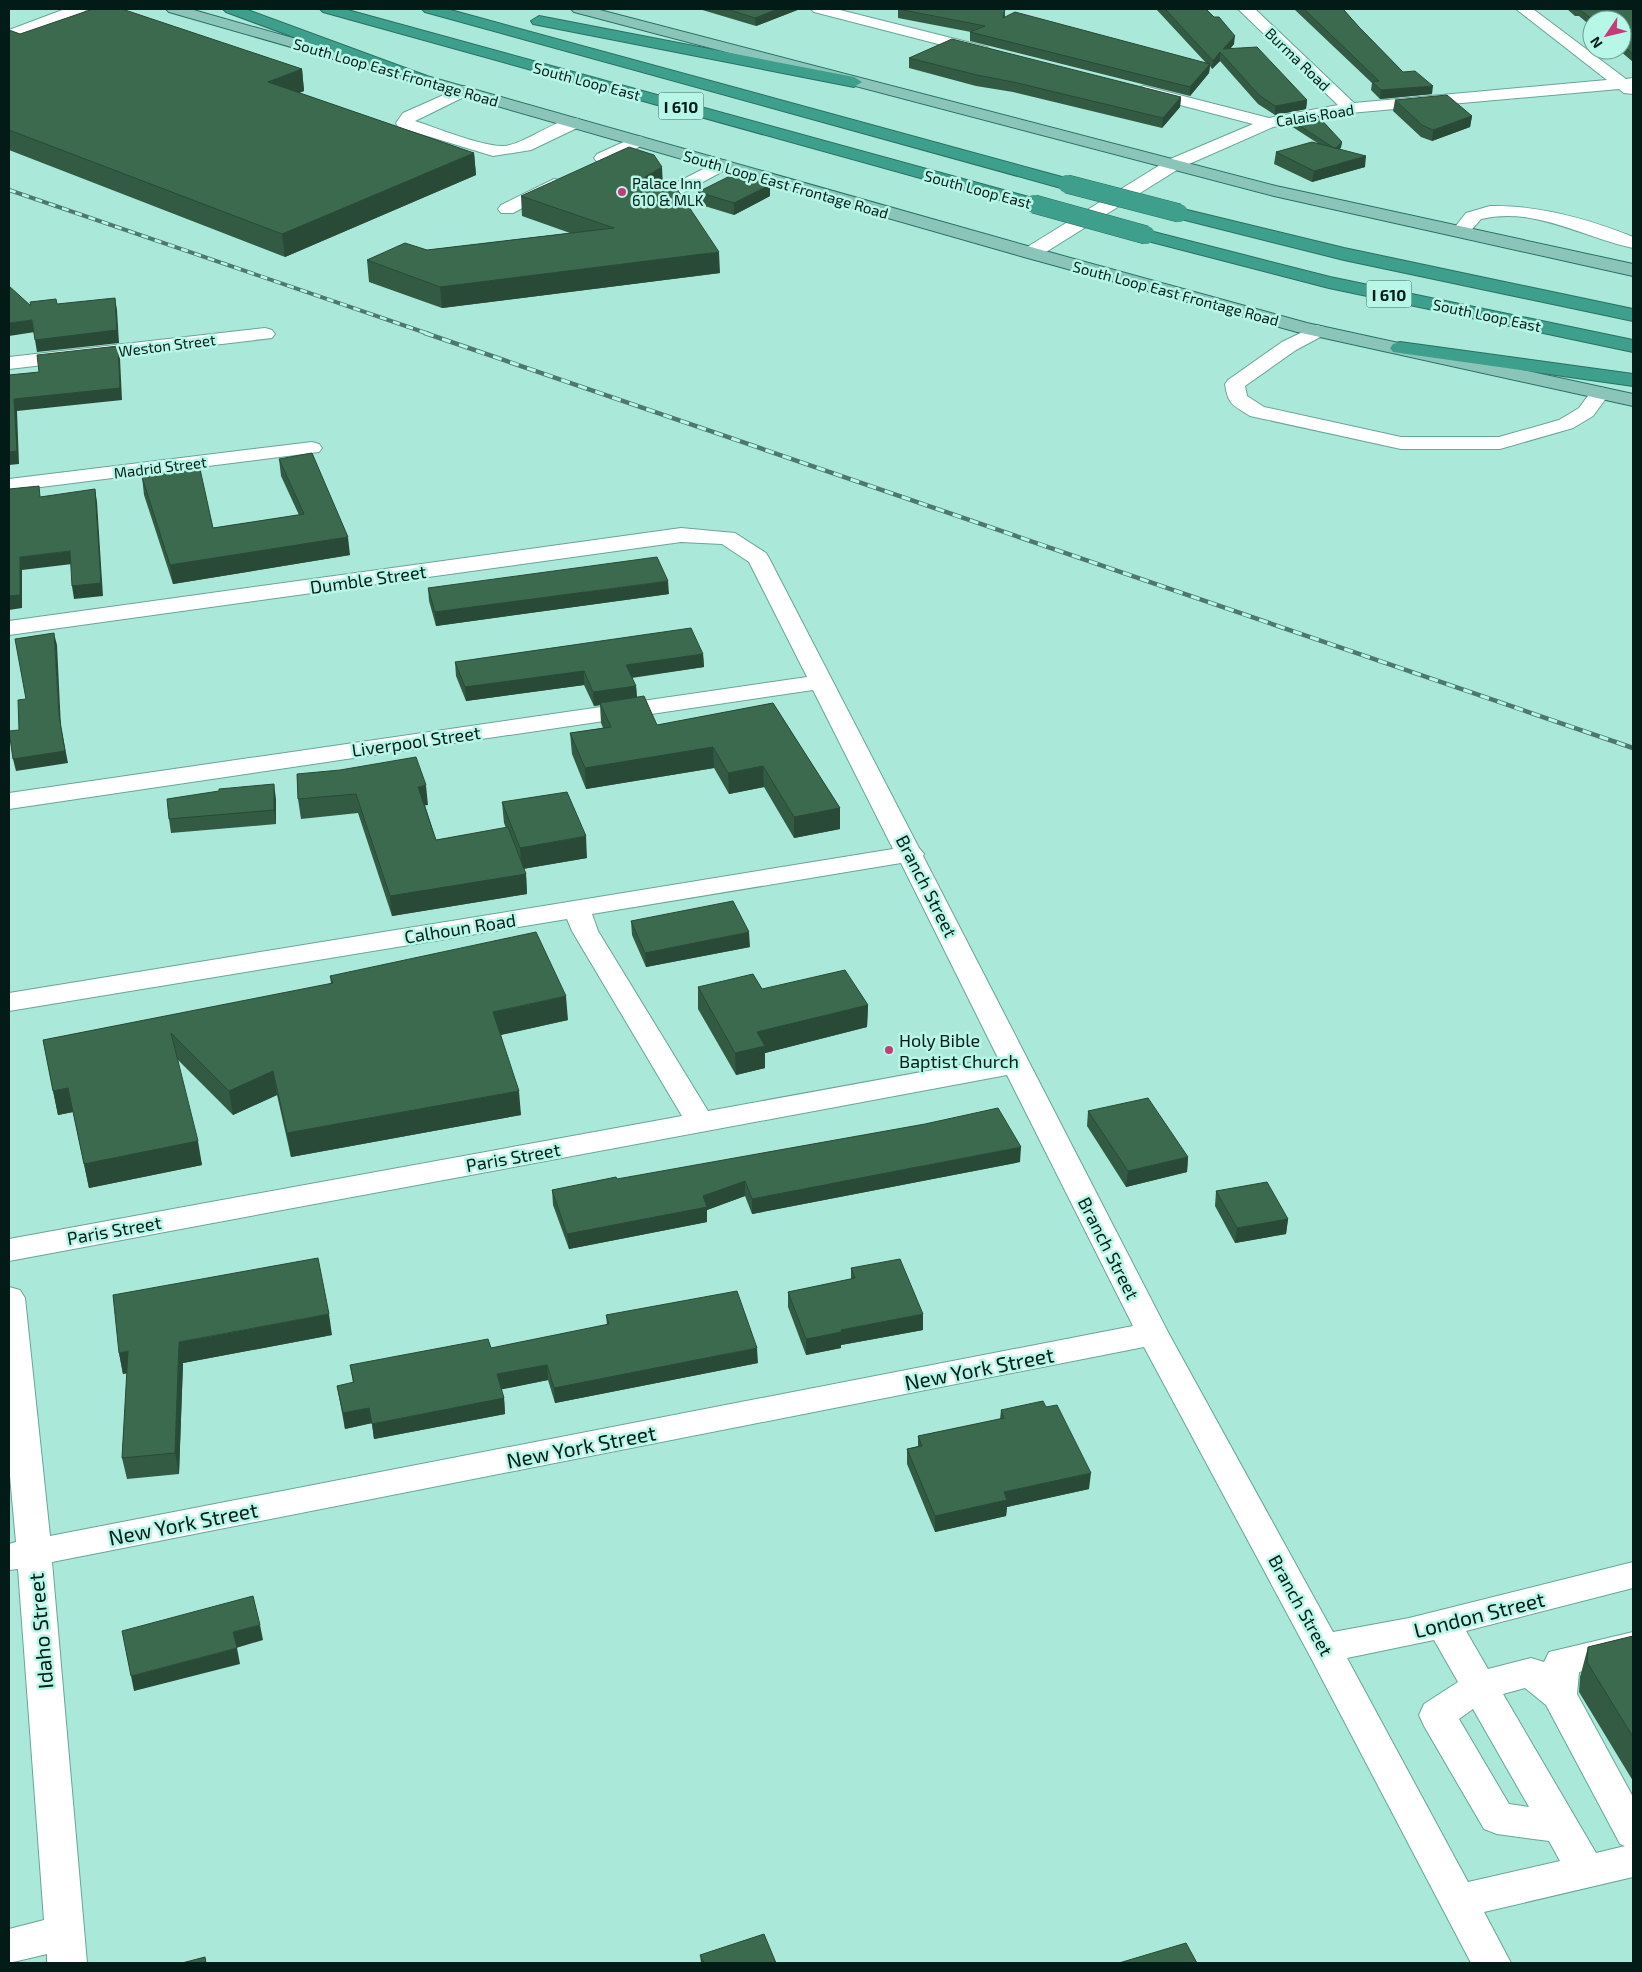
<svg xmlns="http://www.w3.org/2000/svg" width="1642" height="1972" font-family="'Exo 2',sans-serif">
<rect width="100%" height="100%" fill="#aae9da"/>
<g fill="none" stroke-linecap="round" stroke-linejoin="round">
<defs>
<path id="minor" d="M65 9H87L84 12 9 40V30Z
M811 9H836L987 47 989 50 981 55 814 12Z
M1238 9H1255L1354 103 1607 80 1516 9H1533L1626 79 1633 78V94L1624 93 1619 89 1350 113 1273 127 1180 168 1038 257H1024L1022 253 1024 249 1168 160 1253 124 1138 94 1136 91 1138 88 1144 86 1269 118 1338 105Z
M464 86 470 88 472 91 470 94 415 121C437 128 483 147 504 146 527 144 560 115 579 119L581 123 579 127 531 150 493 156 398 127 396 123 403 113Z
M637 136 643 137 646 141 643 145 609 162H597L594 158 597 154Z
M721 160 727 161 730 165 727 169 660 205H648L645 201 648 197Z
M554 179 560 180 563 184 560 188 513 213H501L498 209 501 205Z
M1490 206C1539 205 1588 219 1633 237V248C1584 238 1534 206 1481 219L1466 236H1454L1451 232 1466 213Z
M1317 325 1324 327 1327 331 1324 335 1296 350 1245 386 1247 396 1264 407 1401 437H1499L1559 420 1579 408 1593 389 1600 387 1607 389 1610 393 1593 416 1573 428 1500 449H1401L1250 416C1233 405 1228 405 1225 384L1228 380 1282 342Z
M265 328 272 330 275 334 272 338 9 369V357Z
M312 442 319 444 322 448 319 452 9 491V479Z
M681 528 735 533 766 553 769 558 919 848 924 854 923 856 1169 1334 1333 1632 1409 1618 1633 1562V1588L1466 1631 1488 1669 1531 1658 1544 1662 1549 1652 1633 1632V1660L1579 1672 1577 1694 1633 1797V1877L1484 1912 1511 1963H1471L1311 1658 1144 1347 52 1562 87 1963H47V1954L9 1963V1929L44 1920 18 1569 9 1570V1544L16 1542 9 1465V1287L20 1290 25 1298 50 1536 1133 1326 1007 1075 9 1261V1239L682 1116 572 931 567 919 9 1011V993L893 849 813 690 9 809V793L807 677 749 562 722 544 681 542 9 635V621ZM901 863 998 1058 708 1111 598 931 592 914ZM1434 1640 1458 1682 1424 1704 1419 1715 1424 1726 1484 1829 1497 1834 1549 1841 1560 1861 1468 1882 1347 1658ZM1525 1688 1546 1705 1620 1844 1625 1846 1596 1853 1503 1694ZM1473 1709 1529 1807 1509 1804 1459 1719Z"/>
<path id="major" d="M166 9H190L1038 249 1307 323 1633 394V406L1297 332 1024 257 169 12Z
M571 9H596L1276 186 1633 264V276L1274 196 574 12Z"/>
<path id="highway" d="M223 9H245L427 76 429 79 427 82H415L226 12Z
M320 9H344L1040 200 1043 204 1040 208H1028L323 12Z
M422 9H447L1073 180 1076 184 1073 188H1061L425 12Z
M539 16 854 77 862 82 854 87 533 24 531 21Z
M1179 208 1344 248 1633 309V321L1344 260 1173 217 1170 213 1173 209Z
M1146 230 1330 277 1633 340V352L1329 288 1140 239 1137 235 1140 231Z
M1400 342 1633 374V386L1393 352 1390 348 1393 344Z"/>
</defs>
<use href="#minor" stroke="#67a597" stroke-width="2"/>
<use href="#major" stroke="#297163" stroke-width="2"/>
<use href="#highway" stroke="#297163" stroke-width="2"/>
<use href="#minor" fill="#fff" fill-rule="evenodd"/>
<use href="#major" fill="#8bc5ba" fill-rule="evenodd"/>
<use href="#highway" fill="#3e9f8c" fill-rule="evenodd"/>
<defs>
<path id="rail-far1" d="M9 190 429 334"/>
<path id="rail" d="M425 333 1633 748"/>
</defs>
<use href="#rail-far1" stroke="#4e786f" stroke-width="4"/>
<use href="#rail" stroke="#4e786f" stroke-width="4.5"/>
<use href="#rail-far1" stroke="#b7f7e7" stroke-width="2.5" stroke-dasharray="7" stroke-linecap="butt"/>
<use href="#rail" stroke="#b7f7e7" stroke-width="3" stroke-dasharray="9" stroke-linecap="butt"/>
<defs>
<path id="highway-bridge" d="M1067 184 1179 213
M1034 204 1146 235"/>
</defs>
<use href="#highway-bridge" stroke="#297163" stroke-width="19" stroke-linecap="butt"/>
<use href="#highway-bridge" stroke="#3e9f8c" stroke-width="18"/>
</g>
<path fill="#335b44" d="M699 9H800L756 26Z
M896 9H1005V17L1207 64 1156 9H1206L1234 44 1230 49 1307 100 1306 109 1275 115 1258 104 1220 61 1212 69 1210 66 1209 73 1190 96 970 41V32H971L898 18V9Z
M1294 9H1343L1359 27 1403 72 1432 94 1380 99 1371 90 1372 83Z
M1567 9H1633V62L1619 50H1622V20H1592V27L1579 16H1575Z
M9 30 20 34 302 69 304 91 299 93 474 153 476 175 285 257 9 150Z
M909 58 1181 97 1180 107 1162 128 1013 92 976 86 909 68Z
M1395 100 1472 116 1470 127 1432 141 1421 137 1393 111Z
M1291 120 1342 142 1341 147 1340 149 1365 167 1312 182 1274 164 1276 152 1319 144 1291 126Z
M663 184 720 273 442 308 369 282 367 260 427 250 570 233 522 216 521 196Z
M770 185V196L734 215 698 204V192Z
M279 459 350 555 173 584 144 495 142 477 213 528 299 515 281 476Z
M428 588 669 594 436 626 429 601Z
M703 654 704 667 632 678 636 686 637 697 657 725 773 703 840 808V829L794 838 764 787 729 794 714 768 586 789 572 754 570 733 603 728 601 723 600 705 594 706 584 685 466 701 456 676 455 662Z
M297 774 428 805H425L436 840 506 828 504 823 502 802 587 858 523 869 526 874 527 894 392 916 358 813 301 819 298 799Z
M276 799V824L171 833 169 819Z
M631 921 750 947 646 967 632 935Z
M330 976 568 1020 501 1035 521 1115 291 1157 277 1095 233 1115 177 1059 202 1165 89 1188 73 1112 58 1115 43 1040 331 984Z
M698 987 762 989 868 1005 867 1027 765 1053V1068L736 1075 698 1009Z
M1088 1111 1188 1157 1187 1172 1126 1187 1087 1126Z
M1020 1162 752 1214 745 1196 707 1210V1222L569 1249 553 1205 552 1190 617 1179Z
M1216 1191 1288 1219 1286 1234 1235 1243 1215 1206Z
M851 1268 923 1330 841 1345V1348L806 1355 788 1307V1292L851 1279Z
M606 1315 758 1363 555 1403 548 1380 501 1389 504 1398 505 1414 374 1439 372 1423 345 1429 337 1386 353 1383 350 1365 491 1348 607 1325Z
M332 1335 183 1363 179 1474 127 1479 122 1458 127 1373 123 1374 119 1353Z
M1001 1410 1089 1489 1007 1507 1006 1516 935 1532 907 1464V1449L918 1446V1436L1000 1419Z
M1633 1636V1781L1579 1692 1580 1677 1588 1647Z
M700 1955 776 1963H701Z"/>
<path fill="#294a37" d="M778 9H800L756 26 755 18Z
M1235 36 1234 44 1224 56 1223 49Z
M1220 52V61L1212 69 1213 61Z
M1210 64 1209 73 1190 96V87Z
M302 69 304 91 271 104 268 82Z
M1433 86 1432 94 1380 99 1381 90Z
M1181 97 1180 107 1162 128 1163 118Z
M1307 100 1306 109 1275 115V106Z
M1472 116 1470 127 1432 141 1433 130Z
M1342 142 1341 147 1335 155 1336 149Z
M474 153 476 175 285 257 282 234Z
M1366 156 1365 167 1312 182 1314 171Z
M662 167 663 187 643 201 642 181 646 176Z
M770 185V196L734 215V203Z
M719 252 720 273 442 308 440 287Z
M115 298 117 310 119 343 37 352 35 340Z
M32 320 35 332 9 336V323Z
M118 346 120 358 122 400 17 411 19 464 9 465V452L14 399Z
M95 489 97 502 103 596 74 599 72 586Z
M348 537 350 555 173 584 170 565Z
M70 551 72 564 22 570V608L9 610V596L20 557Z
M668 581 669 594 436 626 435 612Z
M54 633 57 645 61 727 68 763 16 771 13 759 59 715Z
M703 654 704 667 627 678 626 665Z
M584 671V685L466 701 465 687Z
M636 686 637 700 600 703V705L594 706 593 692Z
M713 747 714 768 586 789 585 768Z
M763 766 764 787 729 794 728 773Z
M274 784 276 799V824L274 810Z
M426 785 428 805 420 806 418 787Z
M840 808V829L794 838V817Z
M586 836 587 858 522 869 520 848Z
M526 874 527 894 392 916 390 896Z
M749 932 750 947 646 967 645 953Z
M566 996 568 1020 495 1036 493 1012Z
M868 1005 867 1027 765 1053V1068L736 1075 735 1053 757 1032Z
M273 1071 277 1095 233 1115 229 1091Z
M68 1088 73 1112 58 1115 53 1091Z
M519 1091 521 1115 291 1157 287 1133Z
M198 1141 202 1165 89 1188 84 1164Z
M1021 1147 1020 1162 752 1214V1199Z
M1188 1157 1187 1172 1126 1187 1128 1171Z
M745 1181V1196L707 1210V1222L569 1249 567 1234 703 1196Z
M1288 1219 1286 1234 1235 1243 1237 1228Z
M329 1314 332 1335 183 1363 179 1474 175 1453 179 1342Z
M923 1314V1330L841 1345V1348L806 1355V1339L841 1330Z
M757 1348 758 1363 555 1403 554 1388Z
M128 1351 133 1372 123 1374 119 1353Z
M547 1365 548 1380 499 1390 497 1374Z
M504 1398 505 1414 374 1439 372 1424Z
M369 1408 372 1423 345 1429 343 1413Z
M1091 1473 1089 1489 1007 1507 1006 1516 935 1532V1516L1004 1492Z
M260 1625 263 1640 236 1648 233 1632Z
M237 1648 240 1664 134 1691 131 1676Z"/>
<path fill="#3b6a4f" stroke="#294a37" d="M93 9H122L302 69 268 82 474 153 282 234 9 130V30L20 34Z
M727 9H778L755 18Z
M898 9H1005L1003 18 1015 12 1210 64 1190 87 970 32 985 26Z
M1165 9H1206L1214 17H1219L1235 36 1223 49 1257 47 1307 100 1275 106 1259 95 1220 52 1213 61Z
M1304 9H1343L1359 27 1403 72 1415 71 1433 86 1381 90 1372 82 1379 81Z
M1574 9H1633V54L1622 45V20H1593L1580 10H1576Z
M952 39 1181 97 1163 118 1013 82 977 75 909 58Z
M1447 95 1472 116 1433 130 1422 125 1395 100Z
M1317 115 1342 142 1336 148H1334L1291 120Z
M1312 142 1366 156 1314 171 1276 152Z
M629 147 654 155 662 167 646 176 642 181 646 186H659L671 180 719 252 440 287 367 260 405 243 427 250 614 228 521 196Z
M734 174 770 185 734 203 698 192Z
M9 286 31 306 30 302 56 299 57 304 115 298 117 330 35 340 32 320 9 323Z
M118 346 120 388 14 399 17 451 9 452V375L39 372 37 355Z
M312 453 348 537 170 565 142 477 200 469 213 528 304 514 279 459Z
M39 486 40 497 95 489 101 583 72 586 70 551 20 557V595L9 596V489Z
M657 557 668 581 435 612 428 588Z
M691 628 703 654 626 665 636 686 593 692 584 671 465 687 455 662Z
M54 633 59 715 65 751 13 759 9 731 19 730 18 700 26 699 15 639Z
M644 696 657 725 773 703 840 808 794 817 763 766 728 773 713 747 585 768 570 733 611 727 600 703Z
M416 757 426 785 418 787 436 840 508 827 526 874 390 896 356 794 298 799 297 774 340 770Z
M274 784V810L169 819 167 799 219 791V789Z
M567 792 586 836 520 848 502 802Z
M733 901 749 932 645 953 631 921Z
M536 932 566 996 493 1012 519 1091 287 1133 273 1071 229 1091 171 1033 198 1141 84 1164 68 1088 53 1091 43 1040 333 983 330 976Z
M845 970 868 1005 757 1032 765 1046 735 1053 698 987 753 974 762 989Z
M1148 1098 1188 1157 1128 1171 1088 1111Z
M998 1108 1021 1147 752 1199 745 1181 703 1196 707 1207 567 1234 552 1190 616 1177 617 1179 925 1124Z
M1267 1182 1288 1219 1237 1228 1216 1191Z
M318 1258 329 1314 179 1342 175 1453 122 1458 128 1351 119 1353 113 1295Z
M900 1259 923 1314 841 1330 842 1332 806 1339 788 1292 855 1278 851 1268Z
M737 1291 757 1348 554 1388 547 1365 497 1374 504 1398 372 1424 369 1408 343 1413 337 1386 354 1382 350 1365 488 1339 491 1348 609 1324 606 1315Z
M1043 1401 1046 1407 1057 1405 1091 1473 1004 1492 1007 1500 935 1516 907 1449 922 1446 918 1436 1004 1418 1001 1410Z
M253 1596 260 1625 233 1632 237 1648 131 1676 122 1631Z
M1633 1636V1737L1587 1662 1588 1647Z
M764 1934 776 1963H704L700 1955Z
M1186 1943 1197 1963H1119Z
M205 1957 206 1963H182Z"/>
<g fill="#c43c77" stroke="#b7f7e7" stroke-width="2">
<circle cx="622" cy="192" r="5"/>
<circle cx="889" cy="1050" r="5"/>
</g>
<g text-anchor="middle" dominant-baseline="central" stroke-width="5" stroke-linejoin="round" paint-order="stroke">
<g font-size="15" fill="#021b16" stroke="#b7f7e7">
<text transform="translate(1298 59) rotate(44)">Burma Road</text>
<text transform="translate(396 72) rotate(16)">South Loop East Frontage Road</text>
<text transform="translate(587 81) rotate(15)">South Loop East</text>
<text transform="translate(1315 115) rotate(-9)">Calais Road</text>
<text transform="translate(786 184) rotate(16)">South Loop East Frontage Road</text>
<text transform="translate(978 189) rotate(15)">South Loop East</text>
<text transform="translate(1176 293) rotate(15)">South Loop East Frontage Road</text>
<text transform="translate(1487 315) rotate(12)">South Loop East</text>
<text transform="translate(167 345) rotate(-7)">Weston Street</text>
<text transform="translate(160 467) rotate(-7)">Madrid Street</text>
</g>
<g font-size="15" fill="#021b16" stroke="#b7f7e7" text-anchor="start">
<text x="632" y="183">Palace Inn<tspan x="632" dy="17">610 &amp; MLK</tspan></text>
</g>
<g fill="#b7f7e7" stroke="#385d55" stroke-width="1">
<rect x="658.5" y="92.5" width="45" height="27" rx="4"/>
<rect x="1366.5" y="280.5" width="45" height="27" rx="4"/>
</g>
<g font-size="16" font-weight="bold" fill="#021b16">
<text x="681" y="106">I 610</text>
<text x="1389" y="294">I 610</text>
</g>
<g font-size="18" fill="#021b16" stroke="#b7f7e7">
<text transform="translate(368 579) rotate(-8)">Dumble Street</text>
<text transform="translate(416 741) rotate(-8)">Liverpool Street</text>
<text transform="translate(927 886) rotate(63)">Branch Street</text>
<text transform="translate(460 928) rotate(-9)">Calhoun Road</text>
<text transform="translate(513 1157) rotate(-10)">Paris Street</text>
<text transform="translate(114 1230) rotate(-10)">Paris Street</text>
<text transform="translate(1109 1248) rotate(63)">Branch Street</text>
<text transform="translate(1301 1605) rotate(61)">Branch Street</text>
</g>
<g font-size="18" fill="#021b16" stroke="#b7f7e7" text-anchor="start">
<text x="899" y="1040">Holy Bible<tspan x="899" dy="21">Baptist Church</tspan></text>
</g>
<g font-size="21" fill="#021b16" stroke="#b7f7e7">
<text transform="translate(979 1368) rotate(-11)">New York Street</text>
<text transform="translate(581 1446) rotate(-11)">New York Street</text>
<text transform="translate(183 1523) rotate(-11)">New York Street</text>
<text transform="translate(1479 1614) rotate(-14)">London Street</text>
<text transform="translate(40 1631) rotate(-95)">Idaho Street</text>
</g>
</g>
<rect width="1642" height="1972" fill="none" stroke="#021b16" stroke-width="20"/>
<g transform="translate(1607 35) rotate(235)"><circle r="24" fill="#b7f7e7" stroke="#6f9f93"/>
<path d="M0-4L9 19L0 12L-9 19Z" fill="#c43c77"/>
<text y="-8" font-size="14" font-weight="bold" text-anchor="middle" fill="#021b16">N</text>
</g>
</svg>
